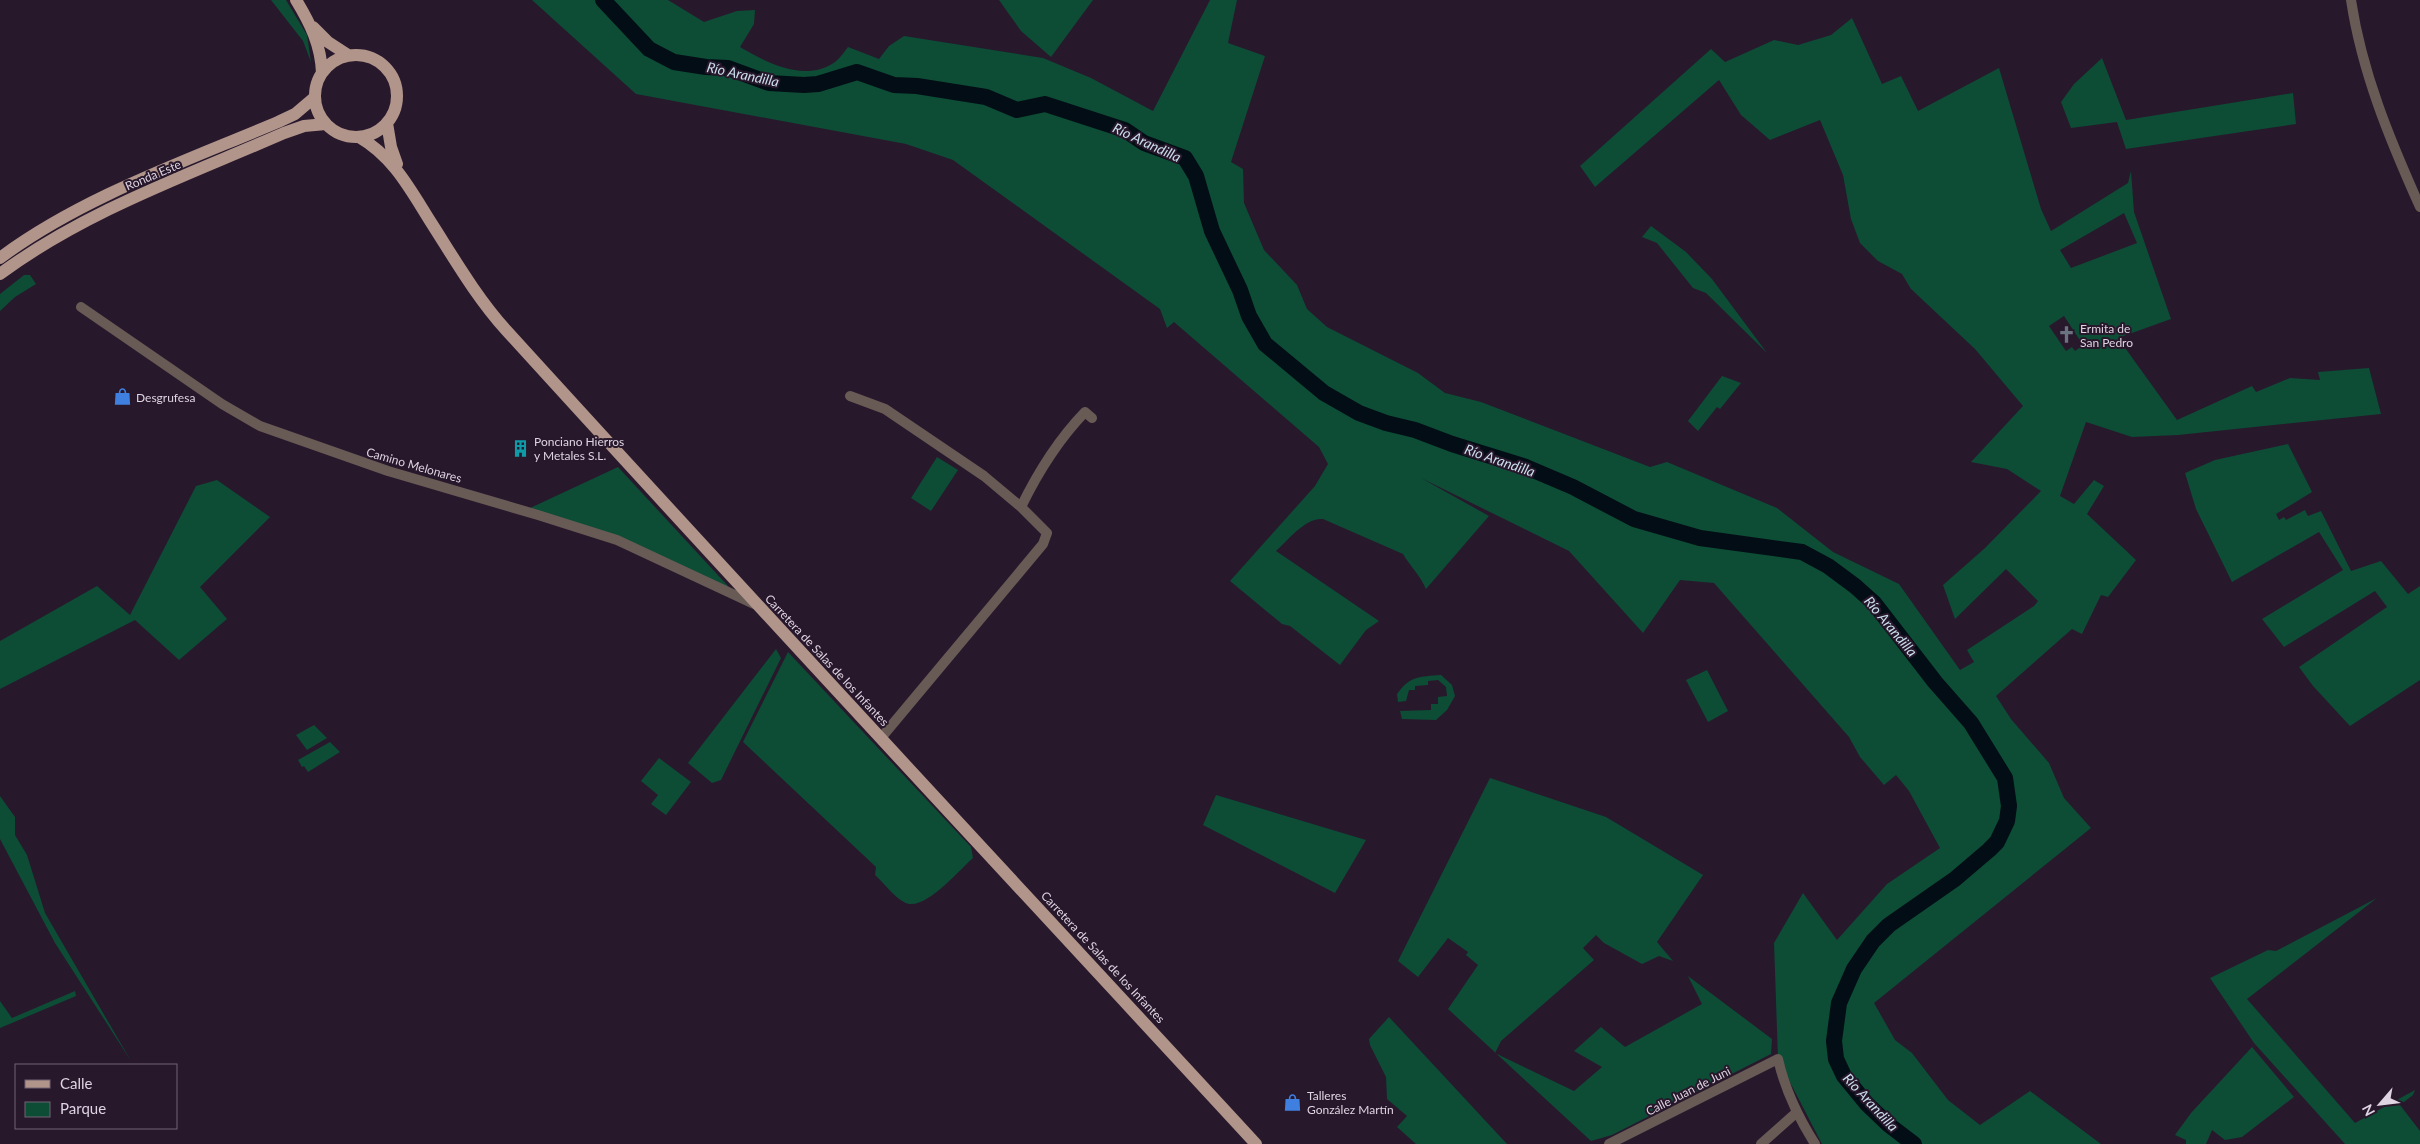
<svg xmlns="http://www.w3.org/2000/svg" width="2420" height="1144" font-family="Lato,sans-serif">
<rect width="100%" height="100%" fill="#28182c"/>
<path fill="#0d4c35" fill-rule="evenodd" d="M271 0H286L307 35 311 62 303 41Z
M532 0H668L704 22 737 11 755 10 754 24 740 47C767 63 805 83 835 62 840 58 844 52 848 47L879 59 889 46 904 36 1043 58 1091 78 1153 111 1210 0H1237L1228 43 1265 56 1231 162 1243 169 1244 203 1264 250 1297 285 1307 309 1327 327 1418 373 1445 393 1481 402 1650 467 1667 462 1777 508 1833 552 1899 584 1960 670 1974 662 1967 650 2034 606 2038 601 2006 569 1955 619 1943 585 1985 548 2041 491 2007 469 1971 462 2023 406 1975 349 1911 289 1902 274 1878 261 1860 243 1851 219 1843 175 1820 120 1770 140 1741 115 1719 80 1595 187 1580 166 1711 49 1725 62 1774 40 1798 45 1831 35 1852 18 1882 84 1901 76 1918 111 1999 68 2041 209 2051 231 2128 183 2131 171 2134 212 2171 319 2118 338 2177 420 2252 386 2256 392 2290 378 2320 380 2318 372 2369 368 2381 414 2178 435 2132 437 2086 422 2060 496 2074 504 2094 480 2104 486 2087 514 2136 560 2108 597 2101 595 2082 634 2072 629 1996 696 2011 719 2049 763 2064 798 2091 828 1874 1003 1895 1040 1912 1053 1948 1100 1980 1125 2030 1091 2101 1144H1822L1778 1059 1774 943 1803 893 1837 940 1887 884 1940 848 1909 791 1896 775 1884 785 1860 757 1849 737 1714 583 1680 580 1643 633 1569 551 1421 478 1489 516 1426 589C1420 575 1410 566 1403 554L1323 519C1306 517 1288 540 1276 551L1379 621 1366 630 1340 665 1290 626 1282 624 1230 581 1315 486 1328 464 1319 447 1174 322 1167 328 1160 309 953 160 906 144 636 94ZM2124 213 2137 243 2071 268 2060 250ZM2064 316 2083 345 2075 351 2072 347 2066 351 2049 326Z
M999 0H1093L1051 57 1021 31Z
M2102 58 2126 120 2293 93 2296 124 2126 149 2117 122 2071 128 2061 102 2074 84Z
M1651 226 1686 252 1712 279 1767 353 1706 293 1693 288 1657 243 1642 237Z
M24 275H30L36 284 15 297 0 311V294Z
M1722 376 1741 383 1720 409 1717 407 1698 431 1688 421Z
M2288 444 2312 492 2276 514 2279 520 2284 517 2286 520 2305 510 2308 516 2321 511 2351 571 2381 561 2408 594 2420 586V680L2350 726 2313 686 2299 667 2387 607 2375 591 2284 647 2262 619 2343 570 2319 532 2232 582 2196 509 2185 473 2215 460Z
M937 457 958 470 931 511 911 498Z
M618 467 728 586 724 587 528 509Z
M217 480 270 517 200 587 227 619 179 660 135 620 0 689V641L97 586 130 615 196 486Z
M776 649 781 658 721 780 712 783 688 763Z
M788 652 971 847 973 858C959 870 923 914 904 902 893 896 884 883 875 875L876 867 743 742Z
M1707 670 1728 711 1708 722 1686 680Z
M1441 675 1452 685 1455 696 1447 710 1436 720 1402 719 1400 711 1431 710V704H1438V697L1447 696 1446 687 1438 680 1428 681V685L1415 686V690H1409L1406 701 1398 702 1397 694C1411 675 1419 677 1441 675Z
M314 725 327 738 307 750 296 735Z
M330 742 340 752 308 772 304 766 302 767 298 760Z
M659 758 691 782 666 815 651 804 658 795 641 781Z
M1490 778 1606 817 1703 875 1657 942 1673 961 1659 956 1642 964 1604 943 1596 935 1583 948 1594 960 1501 1041 1495 1053 1574 1091 1602 1067 1574 1051 1601 1027 1625 1047 1702 1004 1688 976 1772 1039 1771 1054 1612 1135 1591 1141 1448 1009 1478 965 1466 955 1468 952 1448 938 1418 977 1398 961Z
M1216 795 1366 840 1335 893 1203 825Z
M0 796 15 817V835L27 855 45 913 131 1061 55 943 0 839Z
M2377 898 2247 999 2355 1123 2415 1090 2413 1095 2400 1105 2420 1131V1144H2345L2254 1043 2210 978 2268 950 2276 951Z
M75 991 76 996 0 1028V1001L12 1018Z
M1389 1017 1507 1144H1416L1397 1127 1407 1116 1387 1099 1386 1077 1370 1045 1369 1039Z
M2252 1047 2294 1097 2242 1137 2225 1140 2212 1130 2206 1144H2186V1140L2175 1135 2191 1113Z"/>
<g fill="none" stroke-linecap="round" stroke-linejoin="round">
<path stroke="#030d15" stroke-width="16" d="M603 0 649 49 674 62 706 67 728 68 769 83 804 85 818 84 857 72 894 85 917 86 986 97 1017 110 1045 104 1125 130 1144 143 1185 158 1196 176 1212 231 1240 290 1249 316 1265 344 1324 393 1359 413 1386 423 1415 430 1452 444 1526 467 1573 487 1634 519 1700 538 1802 552 1828 566 1855 586 1874 603 1935 682 1971 723 2005 778 2009 806 2007 821 1997 842 1989 850 1955 879 1889 925 1873 941 1854 969 1839 1003 1834 1041 1836 1059 1844 1076 1867 1104 1889 1125 1914 1144"/>
<path stroke="#685a55" stroke-width="10" d="M2351 0C2362 73 2390 140 2420 207
M81 307 222 404 260 426 388 471 538 515 617 540 754 604
M850 396 885 409 984 476 1021 507
M881 738 1043 544 1047 533 1021 507C1038 472 1058 440 1085 412L1092 418
M1609 1144 1778 1059C1785 1090 1798 1117 1815 1144
M1761 1144 1797 1112"/>
<path stroke="#b1958b" stroke-width="12" d="M296 0C310 23 321 45 322 73
M313 27 328 42 348 55
M315 96a41 41 0 1 1 82 0a41 41 0 1 1-82 0Z
M387 123 391 147 397 164
M359 137C394 157 411 191 432 224 455 260 477 298 506 330 754 603 1006 873 1256 1144
M0 258C80 198 186 161 278 122L295 114 315 97
M0 274C85 211 188 175 284 133L304 126 326 124"/>
</g>
<defs>
<symbol id="church-bare" viewBox="-9 -9 18 18"><path d="M-1.2-6h2.4v3.5h3.3v2.4h-3.3V6h-2.4V-.1h-3.3v-2.4h3.3Z" fill="#6b7280" stroke="#28182c" stroke-width="2.5" paint-order="stroke"/></symbol>
<symbol id="shop-bare" viewBox="-9 -9 18 18"><path d="M-5-2.5h2.3a2.7 3.5 0 0 1 5.4 0H5L5.5 6h-11ZM-1.5-2.5h3a1.5 2.3 0 0 0-3 0Z" fill="#3f7fe0" stroke="#28182c" stroke-width="2.5" paint-order="stroke"/></symbol>
<symbol id="building-bare" viewBox="-9 -9 18 18"><path d="M-4-6H4V6H1V3H-1V6H-4ZM-2.5-4.3h1.7v1.8h-1.7ZM.8-4.3h1.7v1.8H.8ZM-2.5-1h1.7V.8h-1.7ZM.8-1h1.7V.8H.8Z" fill="#0f9aa8" stroke="#28182c" stroke-width="2.5" paint-order="stroke"/></symbol>
</defs>
<g fill-rule="evenodd">
<use href="#church-bare" x="2054" y="322" width="25" height="25"/>
<use href="#shop-bare" x="110" y="384" width="25" height="25"/>
<use href="#building-bare" x="508" y="436" width="25" height="25"/>
<use href="#shop-bare" x="1280" y="1090" width="25" height="25"/>
</g>
<g text-anchor="middle" dominant-baseline="central" stroke-width="4" stroke-linejoin="round" paint-order="stroke">
<g font-size="12" fill="#dfd4e2" stroke="#28182c">
<text transform="translate(153 175) rotate(-23)">Ronda Este</text>
<text transform="translate(414 465) rotate(16)">Camino Melonares</text>
<text transform="translate(827 660) rotate(47)">Carretera de Salas de los Infantes</text>
<text transform="translate(1103 957) rotate(47)">Carretera de Salas de los Infantes</text>
<text transform="translate(1688 1091) rotate(-27)">Calle Juan de Juni</text>
</g>
<g font-size="12" fill="#dfd4e2" stroke="#28182c" text-anchor="start">
<text x="2080" y="328">Ermita de<tspan x="2080" dy="14">San Pedro</tspan></text>
<text x="136" y="397">Desgrufesa</text>
<text x="534" y="441">Ponciano Hierros<tspan x="534" dy="14">y Metales S.L.</tspan></text>
<text x="1307" y="1095">Talleres<tspan x="1307" dy="14">González Martín</tspan></text>
</g>
<g font-size="14" font-style="italic" fill="#cadfee" stroke="#28182c">
<text transform="translate(743 74) rotate(12)">Río Arandilla</text>
<text transform="translate(1147 142) rotate(25)">Río Arandilla</text>
<text transform="translate(1500 460) rotate(19)">Río Arandilla</text>
<text transform="translate(1891 626) rotate(50)">Río Arandilla</text>
<text transform="translate(1871 1102) rotate(47)">Río Arandilla</text>
</g>
</g>
<rect x="15" y="1064" width="162" height="65" fill="#28182c" stroke="#716375"/>
<rect x="25" y="1080" width="25" height="8" fill="#b1958b" stroke="#716375"/>
<text x="60" y="1089" font-size="15" fill="#dfd4e2">Calle</text>
<rect x="25" y="1102" width="25" height="15" fill="#0d4c35" stroke="#716375"/>
<text x="60" y="1114" font-size="15" fill="#dfd4e2">Parque</text>
<g transform="translate(2380 1104) rotate(242)" stroke="#28182c" stroke-width="4" paint-order="stroke">
<path d="M0-4L9 19L0 12L-9 19Z" fill="#dfd4e2"/>
<text y="-8" font-size="14" font-weight="bold" text-anchor="middle" fill="#dfd4e2">N</text>
</g>
</svg>
